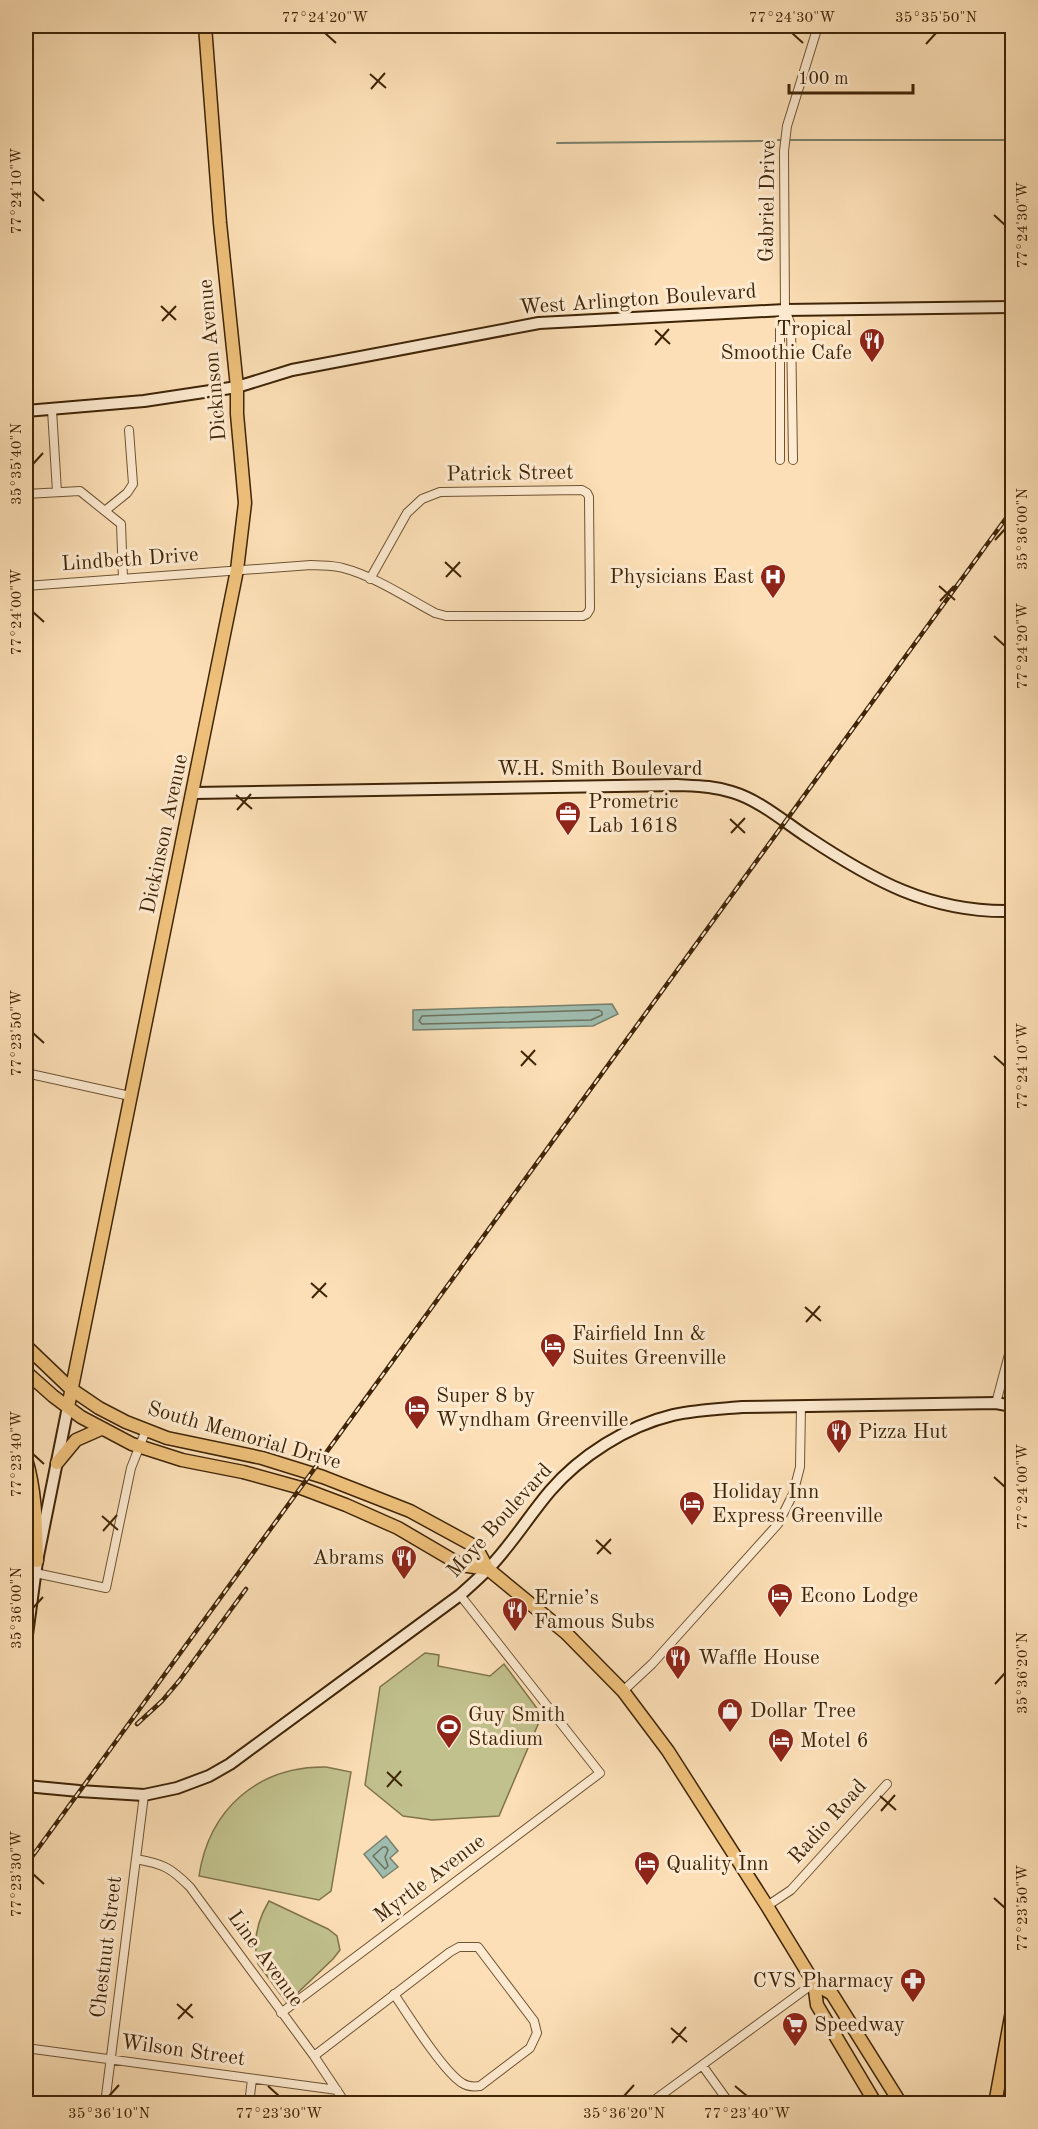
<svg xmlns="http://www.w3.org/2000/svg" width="1038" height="2129" font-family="'Old Standard TT',serif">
<rect width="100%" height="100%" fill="#fcdfb6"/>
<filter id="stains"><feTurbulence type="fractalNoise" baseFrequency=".00333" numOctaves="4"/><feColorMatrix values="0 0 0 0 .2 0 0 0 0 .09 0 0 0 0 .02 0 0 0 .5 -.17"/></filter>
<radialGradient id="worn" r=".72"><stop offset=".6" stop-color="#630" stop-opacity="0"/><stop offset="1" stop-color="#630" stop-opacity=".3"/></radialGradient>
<path fill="#c1c18d" stroke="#80734a" stroke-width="1.5" d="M425 1653 439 1655 438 1666 490 1676 504 1664 542 1715 499 1816 432 1820 403 1816 365 1785 380 1687Z
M326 1767 351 1772 331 1891 319 1900 199 1876C209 1809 258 1766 326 1767Z
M269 1901 328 1929 337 1936 340 1950 333 1959 287 2003 258 1964C252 1941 257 1921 269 1901Z"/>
<path fill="#9fbcaf" stroke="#79806c" stroke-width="1.5" d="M612 1004 618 1014 593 1026 413 1030V1010Z
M386 1836 398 1851 390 1858 398 1867 383 1878 364 1854Z"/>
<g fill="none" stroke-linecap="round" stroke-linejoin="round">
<path stroke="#6f705b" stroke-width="1.5" d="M599 1010 602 1012V1015L591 1020 422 1024 419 1021 422 1016Z
M383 1847H386L388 1850 385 1857 388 1866 385 1869 373 1856Z"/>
<path stroke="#79806c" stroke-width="2" d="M778 140H1012
M557 143 769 141"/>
<defs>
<path id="street" d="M27 26V30
M785 310 791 325 793 460
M52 410 57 492
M780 460V327L785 310 784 151 787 126 818 26
M26 494 80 491 121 524 123 579
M106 510 127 493 133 484 129 430
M26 586 311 565C322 566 332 565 343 568 374 576 407 598 435 613L446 616H583L587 614 590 609 589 497 587 493 582 490 440 492 422 499 407 513 370 579
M26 1073 130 1096
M996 1403 1012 1343
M26 1571 106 1588 131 1468 146 1430
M623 1691 652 1664 778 1524 793 1494 800 1467 801 1406
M136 1859C163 1864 170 1867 190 1887L314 2056 346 2104
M767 1906 791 1890 887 1784
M281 2013 600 1773 460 1595
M26 2048 337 2090
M314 2056 450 1952 459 1947H478L534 2021 537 2033 530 2048 480 2086C473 2087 468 2087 462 2083 443 2071 408 2015 394 1994
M702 2065 730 2104
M105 2104 144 1795
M249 2104 252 2079
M649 2104 814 1983"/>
<path id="secondary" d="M26 411 144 401 237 387 292 370 539 323 785 310 1012 307
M194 793 677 785C696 786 714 786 732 792 759 800 782 820 806 836 872 880 930 913 1012 911
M26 1642 37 1561 68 1407
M26 1786 79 1791 144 1795 177 1788 209 1776 230 1764 460 1595C469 1587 478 1579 487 1570 510 1547 528 1517 550 1491 580 1456 627 1426 673 1415 696 1410 719 1409 742 1407L996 1403 1012 1406"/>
<path id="primary" d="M26 1346 71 1389 99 1408 126 1422 167 1438 262 1458 323 1477 410 1511 476 1547 488 1569 566 1633 623 1691 668 1751 767 1906 814 1983 817 2005 876 2104
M26 1372 53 1396 81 1417 132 1444 182 1460 243 1472 301 1488 346 1505 398 1528 461 1565 488 1569
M68 1407 237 570 245 503 237 414V387L220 223 205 26
M26 1459C36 1492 36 1527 37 1561
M57 1463 76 1440 101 1429
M814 1983 832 1994 901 2104
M995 2104 1012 2011
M1011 2104 1012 2097"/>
</defs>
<use href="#street" stroke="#6e5433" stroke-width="10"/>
<use href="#secondary" stroke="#3f2507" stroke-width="14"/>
<use href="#primary" stroke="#3f2507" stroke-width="15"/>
<use href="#street" stroke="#fdead0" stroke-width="8"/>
<use href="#secondary" stroke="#fdead0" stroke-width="10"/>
<use href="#primary" stroke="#eec07b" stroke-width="12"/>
<defs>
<path id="rail" d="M137 1724 162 1701 179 1681 246 1589
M26 1865 1012 510"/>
</defs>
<use href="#rail" stroke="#3f2507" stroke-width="4.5"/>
<use href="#rail" stroke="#fdead0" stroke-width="2" stroke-dasharray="7" stroke-linecap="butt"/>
</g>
<path fill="none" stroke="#3f2507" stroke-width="2" d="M325 33 336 43M792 33 803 43M926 44 936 33M370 74 386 88M371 89 385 73M33 191 44 201M994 215 1005 225M161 306 176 320M162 321 176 306M655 330 670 344M655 345 669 329M33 464 43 453M995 540 1005 529M445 562 461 577M446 577 460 562M939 586 955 600M940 601 954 586M33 612 44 622M994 636 1005 646M236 795 252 809M237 810 251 794M730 819 745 833M731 833 745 818M33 1033 44 1043M521 1051 536 1065M994 1056 1005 1066M521 1066 535 1050M311 1283 327 1297M312 1298 326 1283M805 1307 821 1321M806 1322 820 1306M33 1454 44 1464M994 1477 1005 1487M102 1516 118 1530M103 1531 117 1515M596 1540 611 1554M597 1554 611 1539M33 1608 43 1597M995 1684 1005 1673M387 1772 402 1786M387 1787 401 1771M880 1796 896 1810M881 1811 895 1795M33 1874 44 1884M994 1898 1005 1908M177 2004 193 2018M178 2019 192 2004M671 2028 687 2042M672 2043 686 2027M268 2086 279 2096M735 2086 747 2096M109 2096 119 2085M624 2096 634 2085"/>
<defs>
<symbol id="restaurant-pin" viewBox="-11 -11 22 30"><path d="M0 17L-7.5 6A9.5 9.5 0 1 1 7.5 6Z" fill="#8f2418" stroke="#fdead0"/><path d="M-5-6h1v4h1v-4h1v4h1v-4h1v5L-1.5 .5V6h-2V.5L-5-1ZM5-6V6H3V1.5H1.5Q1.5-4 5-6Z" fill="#fff"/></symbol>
<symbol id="hospital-pin" viewBox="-11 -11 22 30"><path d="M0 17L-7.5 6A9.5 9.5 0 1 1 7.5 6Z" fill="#8f2418" stroke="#fdead0"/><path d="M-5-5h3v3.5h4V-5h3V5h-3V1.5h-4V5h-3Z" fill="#fff"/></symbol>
<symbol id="office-pin" viewBox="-11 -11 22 30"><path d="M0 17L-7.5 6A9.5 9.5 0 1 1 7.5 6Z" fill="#8f2418" stroke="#fdead0"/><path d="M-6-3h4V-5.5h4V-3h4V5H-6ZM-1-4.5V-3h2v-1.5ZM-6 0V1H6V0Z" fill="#fff"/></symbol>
<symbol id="hotel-pin" viewBox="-11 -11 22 30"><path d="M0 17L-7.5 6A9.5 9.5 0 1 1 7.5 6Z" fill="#8f2418" stroke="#fdead0"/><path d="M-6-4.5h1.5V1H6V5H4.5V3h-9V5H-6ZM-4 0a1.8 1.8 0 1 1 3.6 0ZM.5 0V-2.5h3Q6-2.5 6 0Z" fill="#fff"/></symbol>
<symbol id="shop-pin" viewBox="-11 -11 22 30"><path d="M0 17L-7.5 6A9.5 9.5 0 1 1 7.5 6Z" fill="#8f2418" stroke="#fdead0"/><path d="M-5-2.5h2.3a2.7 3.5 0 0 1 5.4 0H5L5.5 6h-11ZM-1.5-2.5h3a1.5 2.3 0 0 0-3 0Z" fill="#fff"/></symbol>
<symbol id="stadium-pin" viewBox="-11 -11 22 30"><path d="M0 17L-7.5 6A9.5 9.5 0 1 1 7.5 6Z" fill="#8f2418" stroke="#fdead0"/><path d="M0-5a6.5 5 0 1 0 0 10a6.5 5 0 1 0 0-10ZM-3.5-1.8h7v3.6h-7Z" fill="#fff"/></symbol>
<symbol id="pharmacy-pin" viewBox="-11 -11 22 30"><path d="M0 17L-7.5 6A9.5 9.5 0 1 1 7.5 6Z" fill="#8f2418" stroke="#fdead0"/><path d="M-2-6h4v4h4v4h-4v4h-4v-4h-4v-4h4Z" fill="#fff"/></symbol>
<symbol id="supermarket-pin" viewBox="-11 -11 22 30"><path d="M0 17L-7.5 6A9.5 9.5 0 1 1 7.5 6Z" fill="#8f2418" stroke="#fdead0"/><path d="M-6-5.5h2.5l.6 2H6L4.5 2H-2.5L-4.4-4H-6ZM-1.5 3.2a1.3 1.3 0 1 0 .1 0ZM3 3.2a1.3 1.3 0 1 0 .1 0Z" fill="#fff"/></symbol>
</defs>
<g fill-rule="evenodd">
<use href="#restaurant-pin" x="857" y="326" width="30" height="40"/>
<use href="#hospital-pin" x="758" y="562" width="30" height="40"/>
<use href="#office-pin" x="553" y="799" width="30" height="40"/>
<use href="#hotel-pin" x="538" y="1331" width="30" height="40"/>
<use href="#hotel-pin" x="402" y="1393" width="30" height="40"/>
<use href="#restaurant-pin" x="824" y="1417" width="30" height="40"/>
<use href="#hotel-pin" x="677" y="1489" width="30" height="40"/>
<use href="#restaurant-pin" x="389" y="1543" width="30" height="40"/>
<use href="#hotel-pin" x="765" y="1581" width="30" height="40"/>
<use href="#restaurant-pin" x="500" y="1595" width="30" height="40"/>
<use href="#restaurant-pin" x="663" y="1643" width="30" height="40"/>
<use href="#shop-pin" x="715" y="1696" width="30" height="40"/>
<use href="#stadium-pin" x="434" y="1712" width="30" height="40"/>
<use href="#hotel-pin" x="766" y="1726" width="30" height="40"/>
<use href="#hotel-pin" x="632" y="1849" width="30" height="40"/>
<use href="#pharmacy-pin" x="898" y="1966" width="30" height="40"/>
<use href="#supermarket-pin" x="780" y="2010" width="30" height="40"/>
</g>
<g text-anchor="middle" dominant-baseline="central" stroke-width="6" stroke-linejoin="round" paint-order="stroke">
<g font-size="21" fill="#3f2507" stroke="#fdead0">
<text transform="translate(768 201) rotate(-89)">Gabriel Drive</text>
<text transform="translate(638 300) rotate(-4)">West Arlington Boulevard</text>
<text transform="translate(213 360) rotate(-95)">Dickinson Avenue</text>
<text transform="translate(510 474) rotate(-1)">Patrick Street</text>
<text transform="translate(130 560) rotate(-4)">Lindbeth Drive</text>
<text x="600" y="769">W.H. Smith Boulevard</text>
<text transform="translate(165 834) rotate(-78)">Dickinson Avenue</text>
<text transform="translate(244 1436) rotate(16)">South Memorial Drive</text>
<text transform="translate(500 1521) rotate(-48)">Moye Boulevard</text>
<text transform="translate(828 1822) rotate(-48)">Radio Road</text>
<text transform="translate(430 1879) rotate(-37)">Myrtle Avenue</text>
<text transform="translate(107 1947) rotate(-83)">Chestnut Street</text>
<text transform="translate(265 1959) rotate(54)">Line Avenue</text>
<text transform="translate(183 2051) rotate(8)">Wilson Street</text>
</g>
<g font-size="21" fill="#3f2507" stroke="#fdead0" text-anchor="start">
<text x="852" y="329" text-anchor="end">Tropical<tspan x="852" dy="24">Smoothie Cafe</tspan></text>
<text x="754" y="577" text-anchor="end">Physicians East</text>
<text x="588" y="802">Prometric<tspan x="588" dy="24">Lab 1618</tspan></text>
<text x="572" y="1334">Fairfield Inn &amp;<tspan x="572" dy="24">Suites Greenville</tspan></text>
<text x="436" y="1396">Super 8 by<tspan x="436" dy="24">Wyndham Greenville</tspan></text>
<text x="858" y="1432">Pizza Hut</text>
<text x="712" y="1492">Holiday Inn<tspan x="712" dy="24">Express Greenville</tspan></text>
<text x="384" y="1558" text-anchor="end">Abrams</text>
<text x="800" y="1596">Econo Lodge</text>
<text x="534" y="1598">Ernie’s<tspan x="534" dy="24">Famous Subs</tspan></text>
<text x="698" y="1658">Waffle House</text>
<text x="750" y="1711">Dollar Tree</text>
<text x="468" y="1715">Guy Smith<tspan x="468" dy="24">Stadium</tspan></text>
<text x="800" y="1741">Motel 6</text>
<text x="666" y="1864">Quality Inn</text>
<text x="894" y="1981" text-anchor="end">CVS Pharmacy</text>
<text x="814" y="2025">Speedway</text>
</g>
</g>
<rect width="1038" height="2129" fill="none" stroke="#fcdfb6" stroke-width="66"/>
<path d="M789 84v9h124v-9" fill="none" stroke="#3f2507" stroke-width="3"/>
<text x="798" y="84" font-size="18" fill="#3f2507" stroke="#fdead0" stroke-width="4.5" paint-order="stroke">100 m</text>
<rect x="33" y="33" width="972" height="2063" fill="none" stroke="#3f2507" stroke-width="2"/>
<g font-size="15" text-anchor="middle" fill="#3f2507">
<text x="325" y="22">77°24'20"W</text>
<text x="792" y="22">77°24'30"W</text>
<text x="936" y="22">35°35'50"N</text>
<text transform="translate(16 191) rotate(-90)" y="5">77°24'10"W</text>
<text transform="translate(1022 225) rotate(-90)" y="5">77°24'30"W</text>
<text transform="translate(16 464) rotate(-90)" y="5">35°35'40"N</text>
<text transform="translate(1022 529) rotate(-90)" y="5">35°36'00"N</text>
<text transform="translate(16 612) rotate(-90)" y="5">77°24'00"W</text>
<text transform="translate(1022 646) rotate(-90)" y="5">77°24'20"W</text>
<text transform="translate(16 1033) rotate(-90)" y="5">77°23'50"W</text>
<text transform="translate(1022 1066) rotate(-90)" y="5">77°24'10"W</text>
<text transform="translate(16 1454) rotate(-90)" y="5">77°23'40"W</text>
<text transform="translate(1022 1487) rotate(-90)" y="5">77°24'00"W</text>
<text transform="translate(16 1608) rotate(-90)" y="5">35°36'00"N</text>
<text transform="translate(1022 1673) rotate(-90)" y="5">35°36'20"N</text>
<text transform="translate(16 1874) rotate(-90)" y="5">77°23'30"W</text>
<text transform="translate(1022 1908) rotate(-90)" y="5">77°23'50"W</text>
<text x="109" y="2118">35°36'10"N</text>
<text x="279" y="2118">77°23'30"W</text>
<text x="624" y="2118">35°36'20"N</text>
<text x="747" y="2118">77°23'40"W</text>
</g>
<rect width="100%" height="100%" filter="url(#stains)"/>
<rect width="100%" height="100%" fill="url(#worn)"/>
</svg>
